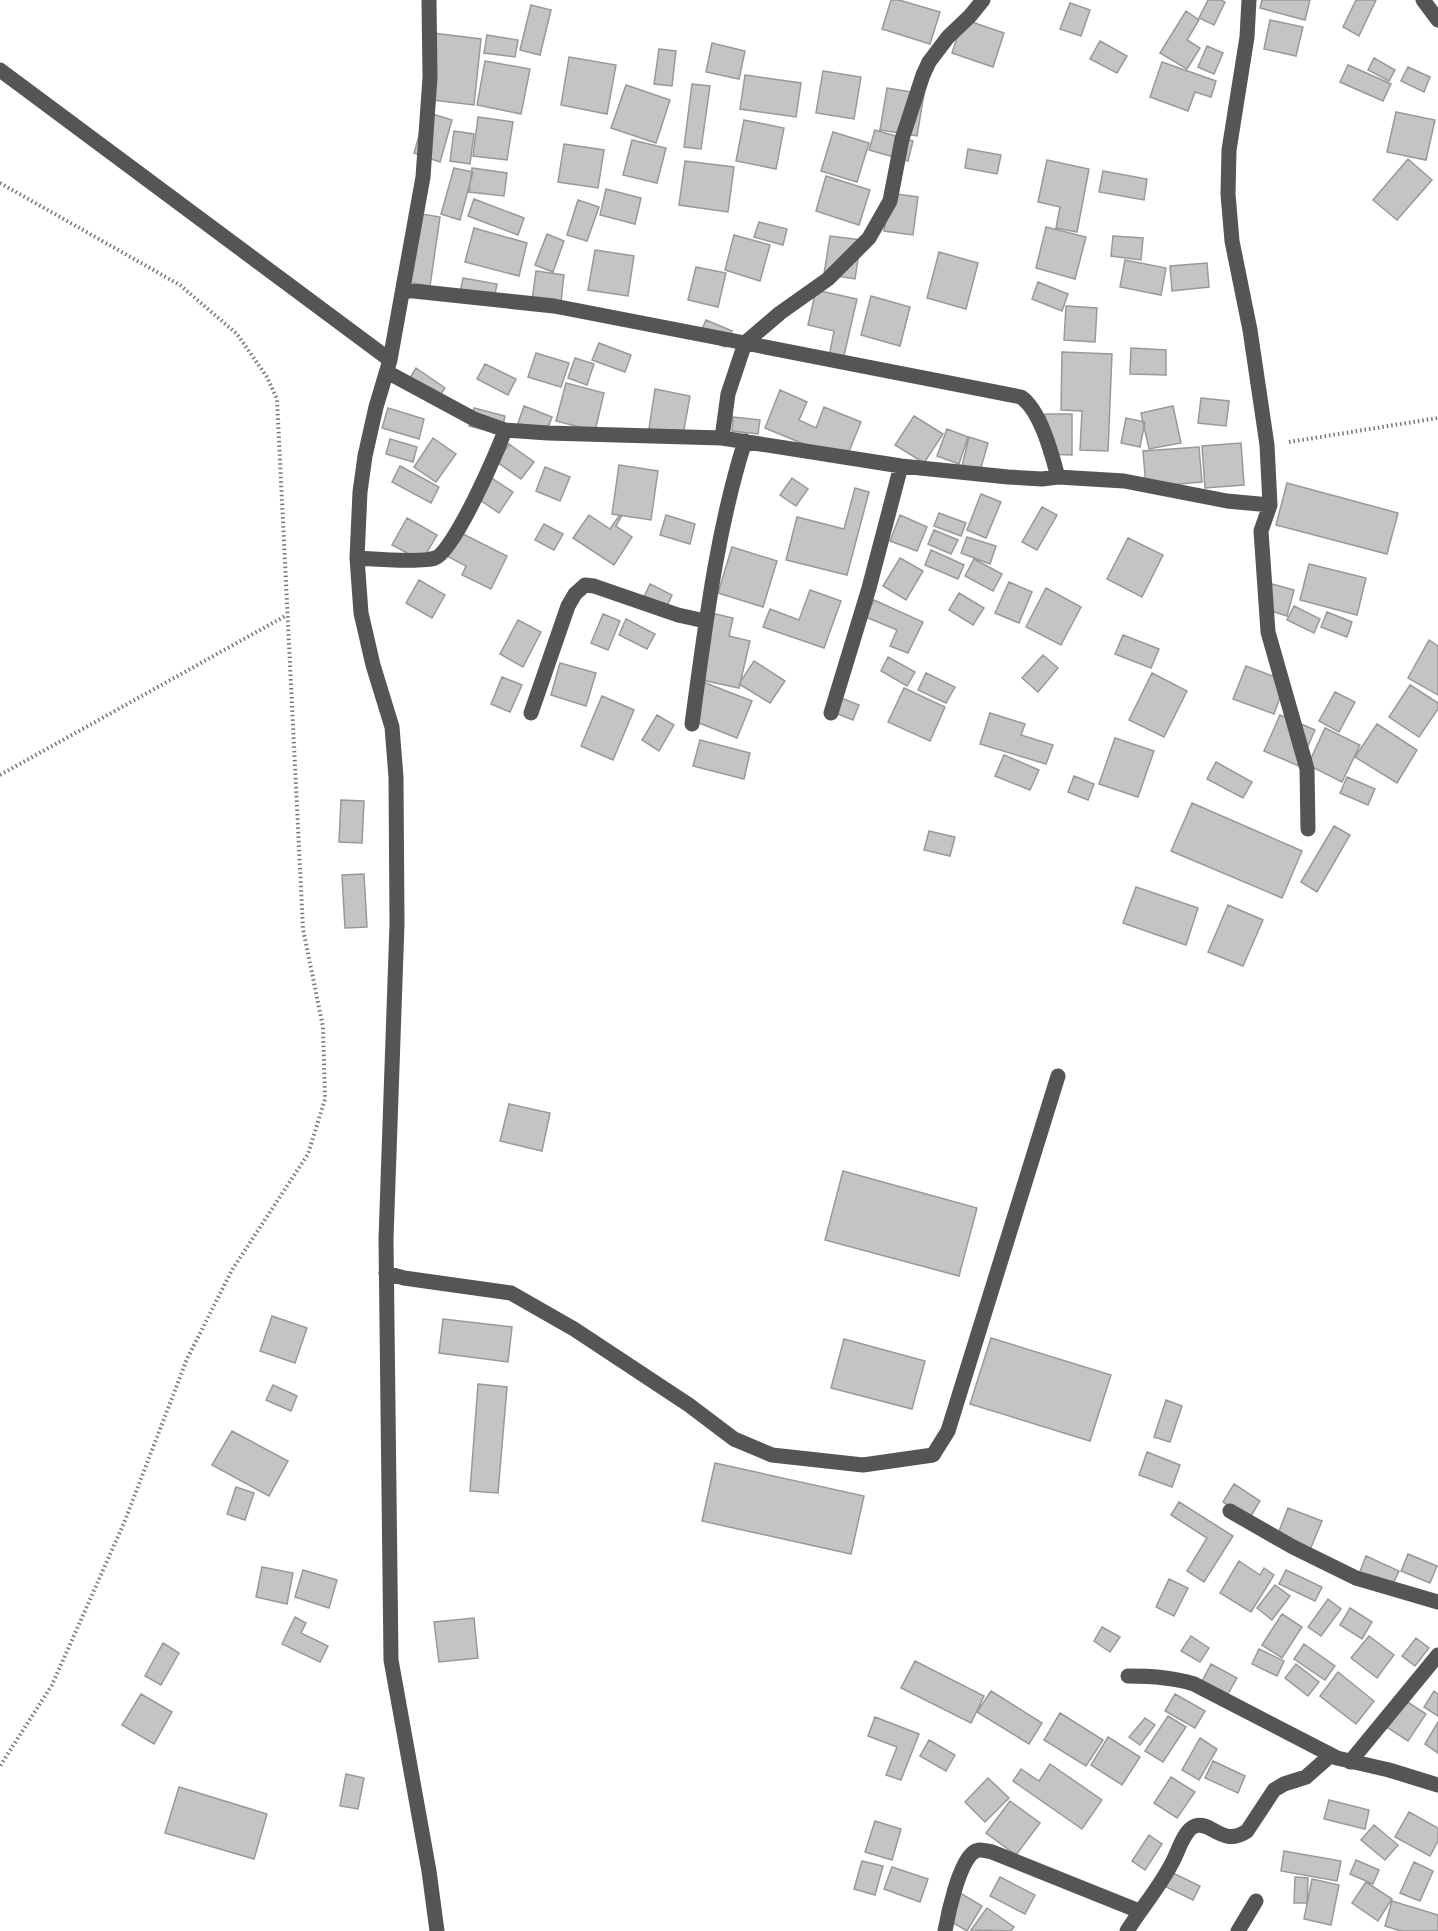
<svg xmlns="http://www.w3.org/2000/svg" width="1438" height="1931" font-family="Rubik,sans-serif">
<rect width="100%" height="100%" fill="#fff"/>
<path fill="#c4c4c4" stroke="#999" stroke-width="1.5" d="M891 0H899L940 12 930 44 882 29Z
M1208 0H1221L1225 2 1214 25 1199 18Z
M1262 0H1310L1305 20 1260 8Z
M1356 0H1376L1359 36 1343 27Z
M1070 3 1090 10 1081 36 1060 29Z
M531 5 551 10 540 55 520 50Z
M1186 11 1199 20 1187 40 1200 48 1187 69 1160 53Z
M963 19 1004 33 993 67 952 53Z
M1270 20 1303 27 1296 56 1264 49Z
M433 33 481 39 474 105 425 99Z
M487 35 518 40 515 57 484 53Z
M1100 41 1127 56 1117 73 1090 59Z
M712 43 745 51 739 79 706 72Z
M1207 46 1223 53 1214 74 1198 67Z
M659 49 676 51 672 86 654 84Z
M569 57 616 65 607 114 561 105Z
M1374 58 1395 70 1389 81 1368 70Z
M485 61 530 69 521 114 477 105Z
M1162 62 1216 81 1211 97 1195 92 1188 111 1150 97Z
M1348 65 1391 84 1383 101 1340 82Z
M1408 67 1430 77 1424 92 1401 81Z
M823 71 861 77 854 119 816 113Z
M745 75 801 83 796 117 740 109Z
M692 84 710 86 701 149 684 147Z
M626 85 670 100 656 143 611 128Z
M887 88 924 94 917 136 880 130Z
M426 112 452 120 440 162 414 153Z
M1396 112 1435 120 1426 160 1387 152Z
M478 117 513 122 507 160 473 156Z
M744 120 784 128 776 169 736 161Z
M875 130 913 141 908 161 869 150Z
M454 131 474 134 470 164 450 161Z
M833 132 869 143 857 182 821 171Z
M632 140 666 148 657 183 623 175Z
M564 144 604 150 598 188 558 182Z
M968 149 1001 155 997 174 965 168Z
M1408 159 1432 180 1397 220 1373 200Z
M1047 160 1089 169 1077 232 1056 228 1060 207 1038 202Z
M685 161 734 167 728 212 679 205Z
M454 168 473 172 460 220 441 214Z
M472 168 507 173 504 196 469 192Z
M1103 171 1147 179 1144 200 1099 192Z
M826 176 870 190 859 225 816 211Z
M606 189 641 198 635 224 600 215Z
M889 193 918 197 913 235 884 231Z
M474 199 524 218 518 235 468 216Z
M578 200 599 207 587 241 567 235Z
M416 213 440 217 430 286 406 282Z
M759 222 787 229 783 245 754 237Z
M1046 227 1086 237 1075 279 1036 268Z
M474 228 527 243 519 276 465 262Z
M547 234 564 241 553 272 535 265Z
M734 235 770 245 760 281 725 270Z
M830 236 861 240 855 279 824 274Z
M1113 236 1143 238 1141 260 1111 256Z
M595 250 634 256 628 296 588 290Z
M939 252 978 263 966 309 927 298Z
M1125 260 1166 268 1161 295 1120 287Z
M1207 263 1209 287 1172 291 1170 266Z
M696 267 726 273 718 307 688 300Z
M536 271 564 275 560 311 531 308Z
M463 278 497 284 493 304 459 298Z
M1038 282 1068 294 1062 311 1032 299Z
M816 290 857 299 843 360 829 357 834 331 808 325Z
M871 296 910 307 900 346 861 335Z
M1066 306 1097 308 1095 342 1064 340Z
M706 320 732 331 725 347 699 336Z
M599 343 631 355 625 372 592 360Z
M1131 348 1166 350V375L1130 374Z
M1062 352 1112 354 1108 451 1080 450 1082 411 1061 410Z
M536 353 569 363 561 387 528 377Z
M575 358 594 364 587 385 568 378Z
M485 364 516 379 508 395 477 379Z
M416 368 445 388 435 403 406 384Z
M566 383 604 393 595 431 556 421Z
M655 389 690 396 683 435 649 429Z
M780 390 807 402 799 420 816 428 824 407 861 422 845 461 765 428Z
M1201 398 1229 401 1226 426 1198 423Z
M524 406 552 417 546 433 518 423Z
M1173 406 1181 443 1149 449 1141 413Z
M388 408 424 419 419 439 382 428Z
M474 408 505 416 501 434 469 426Z
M1045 414H1072V455L1044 454Z
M914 416 943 434 924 463 895 445Z
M733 417 760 420 758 434 732 431Z
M1126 418 1145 422 1140 447 1121 443Z
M947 429 968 437 959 464 937 456Z
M969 437 988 443 980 471 962 466Z
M433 438 456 454 436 482 414 467Z
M390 439 417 447 413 462 386 454Z
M1241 443 1244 485 1205 488 1202 446Z
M509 444 534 462 521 479 497 462Z
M1199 447 1202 482 1146 487 1143 451Z
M619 465 658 471 651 520 612 514Z
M400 466 439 487 431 503 392 482Z
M545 467 570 477 560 501 536 491Z
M490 477 513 492 499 513 477 498Z
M792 478 808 489 796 506 780 495Z
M1287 483 1398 513 1387 554 1276 525Z
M855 488 869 492 847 575 786 560 797 517 844 529Z
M981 494 1001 502 986 538 967 530Z
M1042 507 1057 515 1037 550 1022 542Z
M939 513 966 523 961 536 934 526Z
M589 515 610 529 619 516 621 517 616 526 632 537 614 565 573 538Z
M666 515 695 524 690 544 660 535Z
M900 515 927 527 917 551 890 541Z
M407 518 437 535 422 561 392 545Z
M544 524 563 534 554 550 535 540Z
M455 530 507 556 491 589 462 575 466 566 443 554Z
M934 530 958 540 951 554 928 544Z
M967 537 996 546 990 564 961 553Z
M1128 538 1163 555 1142 597 1107 579Z
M732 547 777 561 763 607 718 593Z
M931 550 964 565 958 579 925 565Z
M900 558 923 571 906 600 883 586Z
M974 559 1002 574 993 591 965 576Z
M1309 564 1366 578 1357 615 1300 600Z
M419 580 445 595 432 618 406 603Z
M1009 582 1032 592 1019 623 995 613Z
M650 584 672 595 666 608 644 597Z
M1272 584 1294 590 1287 616 1265 609Z
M1046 588 1081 607 1061 645 1026 627Z
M810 590 841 601 824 648 763 627 770 609 799 620Z
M959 593 984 608 973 625 949 610Z
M874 600 923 622 908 653 890 646 897 630 866 617Z
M1294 606 1320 619 1314 633 1287 620Z
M707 612 733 618 729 636 750 641 739 688 692 678Z
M1327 612 1352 622 1347 637 1321 627Z
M603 614 620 621 608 650 591 643Z
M626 619 655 634 647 649 619 635Z
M518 620 541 632 523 667 500 654Z
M1123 635 1159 649 1151 668 1115 654Z
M1429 640 1438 646V695L1408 678Z
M1043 655 1058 668 1038 692 1022 678Z
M888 657 915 672 907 686 881 671Z
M754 661 785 681 770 703 739 684Z
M560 663 596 673 586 706 551 695Z
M1246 666 1286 681 1274 714 1233 699Z
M926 673 955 687 946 703 918 690Z
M1152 673 1187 691 1164 737 1129 720Z
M502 677 522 685 510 712 491 704Z
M703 682 752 701 737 738 689 719Z
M1410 685 1438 703V709L1419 737 1389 717Z
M904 688 945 707 930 741 888 722Z
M1335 692 1355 702 1339 732 1319 721Z
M602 696 634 710 613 760 581 746Z
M836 696 859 705 853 720 830 711Z
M990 713 1025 724 1021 735 1053 745 1046 764 980 744Z
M657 715 674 725 659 751 642 740Z
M1280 715 1315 730 1299 766 1264 751Z
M1377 724 1417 750 1397 783 1355 757Z
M1325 728 1360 745 1342 782 1308 765Z
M1115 738 1154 751 1138 797 1099 784Z
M700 740 750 753 744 779 693 766Z
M1004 755 1039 770 1030 790 995 776Z
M1216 762 1252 782 1243 798 1207 779Z
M1074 776 1094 784 1088 800 1068 792Z
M1347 777 1375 789 1368 805 1340 793Z
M341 800 364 801 362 843 339 842Z
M1192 803 1302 851 1282 898 1171 851Z
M1334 826 1350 835 1317 892 1301 882Z
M929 831 955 837 950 856 924 850Z
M364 874 367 927 345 928 342 875Z
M1136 887 1198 908 1186 945 1123 923Z
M1228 905 1263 920 1243 966 1208 952Z
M509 1104 550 1113 542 1151 500 1141Z
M843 1171 977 1208 959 1276 825 1240Z
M272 1316 307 1328 295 1363 260 1351Z
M443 1319 512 1327 508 1362 439 1353Z
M991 1338 1111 1375 1090 1441 970 1404Z
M844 1339 925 1361 912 1409 831 1388Z
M478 1384 507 1387 498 1493 470 1491Z
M273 1385 297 1396 291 1411 266 1400Z
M1166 1400 1182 1406 1170 1442 1154 1437Z
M232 1431 288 1461 269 1496 212 1465Z
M1147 1452 1180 1465 1172 1487 1139 1475Z
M715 1463 864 1496 851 1554 702 1521Z
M1234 1484 1260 1501 1249 1519 1223 1502Z
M236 1487 254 1493 245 1520 227 1514Z
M1179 1502 1233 1536 1204 1582 1187 1571 1207 1538 1171 1515Z
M1288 1508 1322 1521 1307 1557 1274 1544Z
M1408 1554 1437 1566 1430 1583 1401 1571Z
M1366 1556 1399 1571 1391 1588 1359 1574Z
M1239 1561 1260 1575 1264 1568 1274 1575 1251 1612 1220 1593Z
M262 1567 293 1573 287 1604 256 1597Z
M303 1570 337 1580 329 1608 295 1597Z
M1286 1570 1322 1587 1315 1601 1279 1584Z
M1169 1579 1188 1588 1174 1616 1156 1607Z
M1275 1585 1290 1596 1272 1620 1257 1608Z
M1328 1599 1341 1609 1321 1636 1308 1627Z
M1350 1608 1372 1622 1362 1639 1340 1625Z
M1282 1614 1302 1627 1282 1658 1262 1645Z
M295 1617 306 1623 301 1633 328 1646 320 1662 282 1644Z
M474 1618 478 1658 439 1662 434 1622Z
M1102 1627 1120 1637 1110 1652 1094 1641Z
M1191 1636 1209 1648 1200 1662 1181 1651Z
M1369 1636 1394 1655 1377 1678 1351 1658Z
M1416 1638 1429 1648 1415 1666 1402 1656Z
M163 1643 179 1653 161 1685 145 1676Z
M1304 1644 1335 1666 1325 1680 1294 1659Z
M1259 1649 1284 1661 1277 1676 1252 1664Z
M915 1661 984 1696 971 1723 901 1688Z
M1211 1664 1237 1678 1222 1704 1197 1691Z
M1296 1664 1319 1682 1308 1696 1285 1678Z
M1338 1672 1374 1701 1356 1724 1320 1696Z
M991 1691 1042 1723 1029 1744 977 1712Z
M1434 1691 1438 1694V1716L1424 1707Z
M141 1694 172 1712 154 1744 122 1725Z
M1175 1694 1205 1711 1195 1728 1165 1711Z
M1403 1699 1426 1714 1408 1741 1385 1726Z
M1060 1713 1103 1740 1086 1766 1044 1740Z
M1168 1716 1186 1727 1163 1762 1145 1751Z
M875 1717 919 1734 901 1780 886 1775 897 1747 868 1736Z
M1145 1718 1155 1725 1140 1745 1129 1737Z
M1438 1722V1753L1425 1744Z
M1108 1737 1140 1757 1122 1785 1091 1765Z
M1200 1738 1217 1749 1199 1780 1182 1770Z
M929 1740 955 1755 946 1771 920 1756Z
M1213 1761 1245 1776 1238 1793 1205 1778Z
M1050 1764 1102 1800 1082 1829 1013 1781 1021 1769 1039 1781Z
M346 1774 364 1778 358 1809 340 1806Z
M1171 1777 1195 1792 1177 1818 1154 1803Z
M988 1778 1009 1798 985 1822 965 1802Z
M179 1787 267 1814 254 1859 165 1833Z
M1329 1800 1369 1810 1365 1829 1324 1819Z
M1010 1801 1040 1823 1016 1855 986 1833Z
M1409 1812 1438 1828V1841L1430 1856 1395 1837Z
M875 1821 901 1829 892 1860 865 1852Z
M1374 1825 1398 1845 1385 1860 1361 1840Z
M1149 1835 1162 1844 1145 1870 1132 1861Z
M1284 1851 1341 1861 1337 1881 1281 1871Z
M1356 1860 1379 1870 1373 1884 1350 1874Z
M862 1861 883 1866 875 1895 854 1889Z
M1414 1862 1433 1871 1420 1901 1400 1893Z
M892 1867 928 1879 920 1902 884 1889Z
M1173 1873 1200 1886 1193 1900 1166 1887Z
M1000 1877 1035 1895 1025 1914 990 1896Z
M1295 1877 1308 1878 1307 1903H1294Z
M1312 1879 1339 1885 1331 1925 1304 1919Z
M1366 1882 1392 1899 1378 1921 1352 1903Z
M960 1893 982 1906 967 1931 945 1918Z
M1392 1901 1438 1915V1931H1401L1385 1926Z
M987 1908 1014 1927 1011 1931 971 1930Z"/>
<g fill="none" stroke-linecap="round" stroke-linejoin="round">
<path stroke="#777" stroke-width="4" stroke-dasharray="1.5 3" stroke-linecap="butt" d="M0 183 180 285 237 334 267 377 277 399 303 929 323 1027 325 1099 308 1154 232 1270 187 1359 124 1523 52 1685 0 1766
M1289 442 1438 418
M0 775 287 615"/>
<path stroke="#555" stroke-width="15" d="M429 0 430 77 423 177 390 360 376 407 365 456 360 492 357 558 361 613 373 665 392 727 396 777 397 924 386 1239 391 1660 429 1871 437 1931
M1423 0 1438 20
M0 70 390 360
M404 290 554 306 745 343 780 313 828 279 869 238 890 201 902 139 923 75 929 62 948 37 970 16 983 0
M387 372 474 419 505 430 548 433 722 438 901 466 1008 477 1042 479 1058 477 1124 481 1227 501 1270 505 1267 445 1250 330 1232 241 1228 194 1229 150 1247 37 1249 0
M722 438 728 394 745 343 1021 397C1041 411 1052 455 1058 477
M1270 505 1261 531 1268 632 1307 769 1308 829
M357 558C374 559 422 563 435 558 453 553 498 451 505 430
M531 713 568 606 575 594 585 585 594 586 678 615 705 621
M831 713 869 588 901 466
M692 724C705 629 716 533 745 441
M386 1273 404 1278 511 1293 574 1329 689 1405 734 1439 772 1455 863 1465 933 1455 948 1431 1058 1076
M1230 1511 1293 1547 1356 1578 1438 1602
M1128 1676C1151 1676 1172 1677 1194 1684L1337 1758 1389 1770 1438 1785
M1350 1762 1438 1655
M945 1931C948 1914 959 1862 974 1852 979 1848 986 1851 992 1852L1139 1911
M1127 1931C1142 1907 1160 1887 1173 1861 1178 1852 1184 1830 1195 1826 1211 1820 1222 1848 1247 1831L1274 1790 1284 1784 1306 1777 1331 1755
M1238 1931 1256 1901"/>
</g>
</svg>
